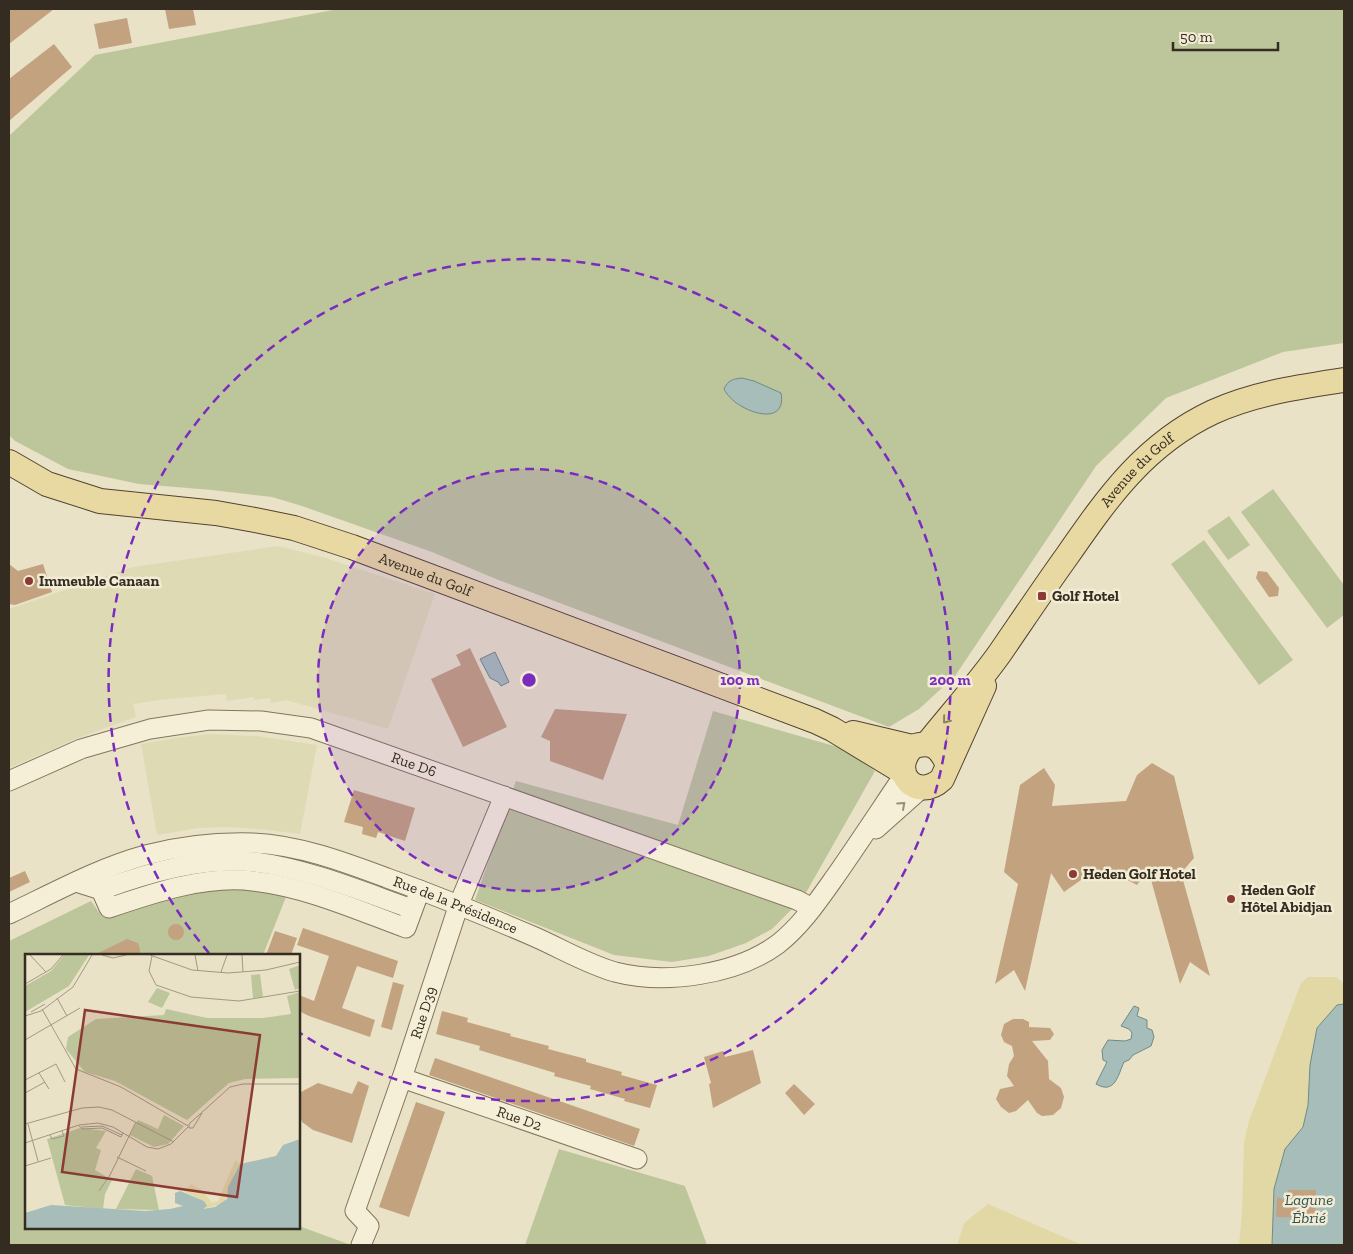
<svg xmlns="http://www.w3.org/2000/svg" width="1353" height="1254" font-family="'Zilla Slab',serif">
<rect width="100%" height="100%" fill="#e9e2c6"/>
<path fill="#dedbb4" d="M278 546 326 558 435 594 388 729 286 700 271 703 270 698 254 700V697L227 701 226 694 159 700 133 704 136 717 78 738 9 768V609L133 567Z
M210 734 257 736 317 745 300 834 259 829 227 827 198 828 157 835 141 744 176 738Z"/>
<path fill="#bdc69b" d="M338 9H1344V343L1283 352 1166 398 1096 466 955 676 919 709 889 727 496 579 432 552 302 506 272 497 212 490 139 484 68 469 15 441 9 435V136L95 55Z
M1273 489 1344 585V615L1327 628 1241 512Z
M1229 516 1250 545 1228 560 1207 531Z
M1204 540 1293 660 1259 685 1171 564Z
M713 711 841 748 875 771 803 898 772 929 746 943 709 956 672 962 614 955 475 900 516 781 678 825Z
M224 886 288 892 263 955H26V1228H299V1226L351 1245H9V941L91 901 101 915 182 891Z
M559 1149 685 1186 707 1245H525Z"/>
<path fill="#e2d8a6" d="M1308 977H1336L1344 983V1004L1337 1005 1310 1065 1308 1105 1303 1127 1285 1149 1274 1189 1272 1245H1239L1242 1212 1244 1142 1249 1121 1301 983Z
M988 1204 1082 1245H957L964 1223Z"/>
<path fill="#a7bdb9" stroke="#6f8b86" d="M742 378 754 381 781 393C788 431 733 410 724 389 728 380 733 379 742 378Z
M495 652 509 682 501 686 498 682 490 678 480 659Z
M1344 1004V1245H1272L1274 1189 1285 1149 1303 1127 1308 1105 1310 1065 1317 1028 1337 1005Z
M1134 1006 1139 1008 1137 1016 1147 1020V1028L1152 1030 1154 1037 1151 1046 1133 1055 1129 1060 1124 1062C1118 1075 1115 1095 1096 1084L1107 1062 1103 1060 1102 1050 1108 1040 1125 1041 1131 1039 1132 1033 1129 1029 1121 1026Z"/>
<path fill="#c3a280" d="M9 9H54L9 44Z
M165 9H193L196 25 169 29Z
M127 18 132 43 99 49 94 24Z
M54 44 72 67 9 121V79Z
M9 564 18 571 43 564 52 592 15 605 9 604Z
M1258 571 1267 572 1279 588 1278 596 1269 597 1256 578Z
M470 648 507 727 463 747 431 679 461 665 456 655Z
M555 709 627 714 603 780 550 761V741L541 737Z
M1152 763 1174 776 1194 858 1181 873 1210 976 1190 962 1180 984 1148 869 1137 885 1112 872 1088 875 1064 892 1051 873 1025 991 1014 970 995 984 1018 884 1004 872 1020 785 1044 768 1055 785 1052 806 1126 801 1137 775Z
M354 790 415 808 405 841 378 832 376 838 362 834 363 827 344 822Z
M25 871 30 882 9 892V878Z
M168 932a8 8 0 1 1 16 0a8 8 0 1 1-16 0Z
M303 928 398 961 393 978 357 966 342 1008 375 1020 370 1037 309 1016 299 1011V995L314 1001 329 956 297 945Z
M275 931 297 938 291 955H266Z
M127 939 138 943 140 949V955H94Z
M393 982 404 985 392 1030 381 1027Z
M442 1011 468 1018 467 1022 511 1034 510 1036 549 1046 548 1049 586 1059V1062L622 1072 621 1075 657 1085 650 1108 624 1101 625 1099 590 1089 591 1086 554 1076 555 1073 479 1050 480 1046 436 1034Z
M1013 1019H1023L1029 1022V1027L1050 1028 1054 1034 1050 1040 1032 1041 1048 1061 1049 1079 1061 1088 1064 1097 1061 1108 1053 1115 1042 1116 1037 1113 1028 1100 1016 1111 1009 1113 1001 1107 996 1099 1000 1089 1014 1086 1007 1076 1009 1064 1014 1056 1012 1046 1004 1042 1001 1035 1004 1024Z
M753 1050 761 1083 713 1108 709 1084 711 1083 704 1057 723 1051 725 1057Z
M435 1058 640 1129 634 1146 429 1075Z
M358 1081 369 1086 352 1143 313 1130 302 1122 299 1114V1093L318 1083 352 1094Z
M794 1084 815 1104 804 1115 785 1093Z
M416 1102 445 1112 409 1217 379 1207Z
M1288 1190H1316L1315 1218 1276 1217 1277 1197 1285 1200Z"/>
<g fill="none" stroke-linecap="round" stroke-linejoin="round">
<defs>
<g id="minor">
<path id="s1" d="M9 781 81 749 150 729 209 720 261 721 311 728 797 900 812 908"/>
<path d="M876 829 922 788"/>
<path d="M76 882 101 890 109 908C153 893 206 875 253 881 306 887 357 910 406 928L420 890"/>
<path d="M101 890C150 872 202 857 255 862 309 869 361 891 412 909"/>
<path id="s2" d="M9 914C53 893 98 868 146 855 180 846 217 842 253 843 299 845 344 862 387 878 438 896 486 916 535 937 562 949 587 964 615 972 665 985 736 975 778 944 801 926 818 901 835 877 858 844 881 809 904 775"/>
<path id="s3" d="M402 1078 637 1159"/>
<path id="s4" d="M361 1245 369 1226 355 1211 402 1078 459 904 504 796"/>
</g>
<g id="major">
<path id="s5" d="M9 462 47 484 100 501 216 513 255 520 294 528 352 547 815 721 832 729 903 772"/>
<path d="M853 733 912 747"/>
<path id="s6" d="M927 744C951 714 978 684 1000 653 1022 621 1044 588 1067 556 1108 497 1145 444 1213 412 1255 393 1299 387 1344 380"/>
<path d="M948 765C940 747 932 740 912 747 888 774 918 802 942 779L984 686"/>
</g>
</defs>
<use href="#minor" stroke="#83755e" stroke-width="21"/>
<use href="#major" stroke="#514331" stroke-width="26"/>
<use href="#minor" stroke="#f5efd8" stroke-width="19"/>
<use href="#major" stroke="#e8d9a2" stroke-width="24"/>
</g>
<defs><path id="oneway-chevron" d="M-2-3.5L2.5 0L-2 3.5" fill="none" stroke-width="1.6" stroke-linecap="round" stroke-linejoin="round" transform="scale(1.25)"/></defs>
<use stroke="#8e8261" href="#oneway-chevron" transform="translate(946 720) rotate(129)"/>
<use stroke="#948e7c" href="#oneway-chevron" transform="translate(902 805) rotate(-42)"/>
<circle cx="529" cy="680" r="211" fill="#7b2cbf" fill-opacity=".12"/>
<g fill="none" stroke="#7b2cbf" stroke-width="2.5" stroke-dasharray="9 6">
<circle cx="529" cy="680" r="211"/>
<path d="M209 953A421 421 0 1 1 300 1033"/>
</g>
<g fill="#8b3b34" stroke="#f2ecd5" stroke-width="2">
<circle cx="29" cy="581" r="5"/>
<rect x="1037" y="591" width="10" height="10" rx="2.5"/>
<circle cx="1073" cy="874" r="5"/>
<circle cx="1231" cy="899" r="5"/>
</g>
<g text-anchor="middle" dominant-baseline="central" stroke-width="5" stroke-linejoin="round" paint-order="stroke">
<g font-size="15" fill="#342c20" stroke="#f2ecd5">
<text stroke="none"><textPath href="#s6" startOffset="346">Avenue du Golf</textPath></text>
<text stroke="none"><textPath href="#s5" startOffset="435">Avenue du Golf</textPath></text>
<text stroke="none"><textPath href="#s1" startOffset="422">Rue D6</textPath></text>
<text stroke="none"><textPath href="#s2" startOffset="470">Rue de la Présidence</textPath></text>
<text stroke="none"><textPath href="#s4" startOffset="251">Rue D39</textPath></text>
<text stroke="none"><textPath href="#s3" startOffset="124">Rue D2</textPath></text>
</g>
<g font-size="15" font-weight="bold" fill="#342c20" stroke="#f2ecd5" text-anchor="start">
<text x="39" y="581">Immeuble Canaan</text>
<text x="1052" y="596">Golf Hotel</text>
<text x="1083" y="874">Heden Golf Hotel</text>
<text x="1241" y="890">Heden Golf<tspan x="1241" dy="17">Hôtel Abidjan</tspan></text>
</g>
<g font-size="16" font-style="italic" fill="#315253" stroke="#f2ecd5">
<text x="1309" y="1199">Lagune<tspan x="1309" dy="18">Ébrié</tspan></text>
</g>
</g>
<g transform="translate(25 954)">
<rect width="275" height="275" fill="#e9e2c6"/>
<path d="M39 1H64L44 32 0 58V32L26 17ZM275 11V34L270 36 264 15ZM235 20 238 43 228 44 226 21ZM132 34 145 39 137 54 123 48ZM275 38V124L220 125 204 129 162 166 90 127 60 118 41 95 43 83 71 65 139 61 141 55 182 64H238L266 60 262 42ZM139 161 159 172 143 190 129 193 105 181 113 166 133 175ZM55 174 81 177 71 194 76 196 70 216 87 226 80 240 78 255 40 251 22 185ZM111 215 127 222 134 256 91 255Z" fill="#bdc69b"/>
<path d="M210 207 217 210 210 217 199 249 178 255 179 247 159 238 166 230 178 237 187 249 193 247Z" fill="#e2d8a6"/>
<path d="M275 185V274H0V259L26 251 120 257 145 255 158 252 150 249V239L155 237 179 247 182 252 178 255 190 253 202 245 203 233 215 210 251 202 258 191Z" fill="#a7bdb9"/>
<path fill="none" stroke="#a19984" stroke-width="1" d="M5 1 21 18M77 1 88 4 101 1M125 1 167 16 203 19 241 16 275 8M170 1 173 17M217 1 218 18M127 2 124 17 131 31 166 43 214 47 275 37M196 18 202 1M0 30 26 15 38 1M32 44 42 62M17 55 51 115 96 133 163 172M6 58 20 50M0 62 16 57 48 33 67 1M0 86 55 54M14 119 24 135M0 126 31 110 40 128M0 139 20 128M177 159 168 174H164V170L205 133 218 130H275M0 170 57 154 74 153 87 156 149 188M3 170 13 207M54 172 58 175 77 174 96 183 98 179M57 173 77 172 97 181M25 181 27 185 39 182 37 177M0 189 54 171 73 169 88 173 122 193 133 195 146 190 163 173M92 203 121 217M0 212 26 204M74 237 85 221 111 168"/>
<path fill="#8b3b34" fill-opacity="0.15" stroke="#8b3b34" stroke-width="2.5" d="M60 56 235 81 212 243 37 218Z"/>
<rect width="275" height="275" fill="none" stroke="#342c20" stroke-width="2.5"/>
</g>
<circle cx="529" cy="680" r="8" fill="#7b2cbf" stroke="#f2ecd5" stroke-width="2.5"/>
<g font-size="15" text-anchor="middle" font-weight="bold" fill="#7b2cbf" stroke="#f2ecd5" stroke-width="5" stroke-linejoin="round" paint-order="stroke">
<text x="740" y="685">100 m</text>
<text x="950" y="685">200 m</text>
</g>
<rect width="1353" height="1254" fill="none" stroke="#342c20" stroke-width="20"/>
<path d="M1173 42v8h105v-8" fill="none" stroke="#342c20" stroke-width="2.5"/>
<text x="1180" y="42" font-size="15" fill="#342c20" stroke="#f2ecd5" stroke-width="4" paint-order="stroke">50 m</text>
</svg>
